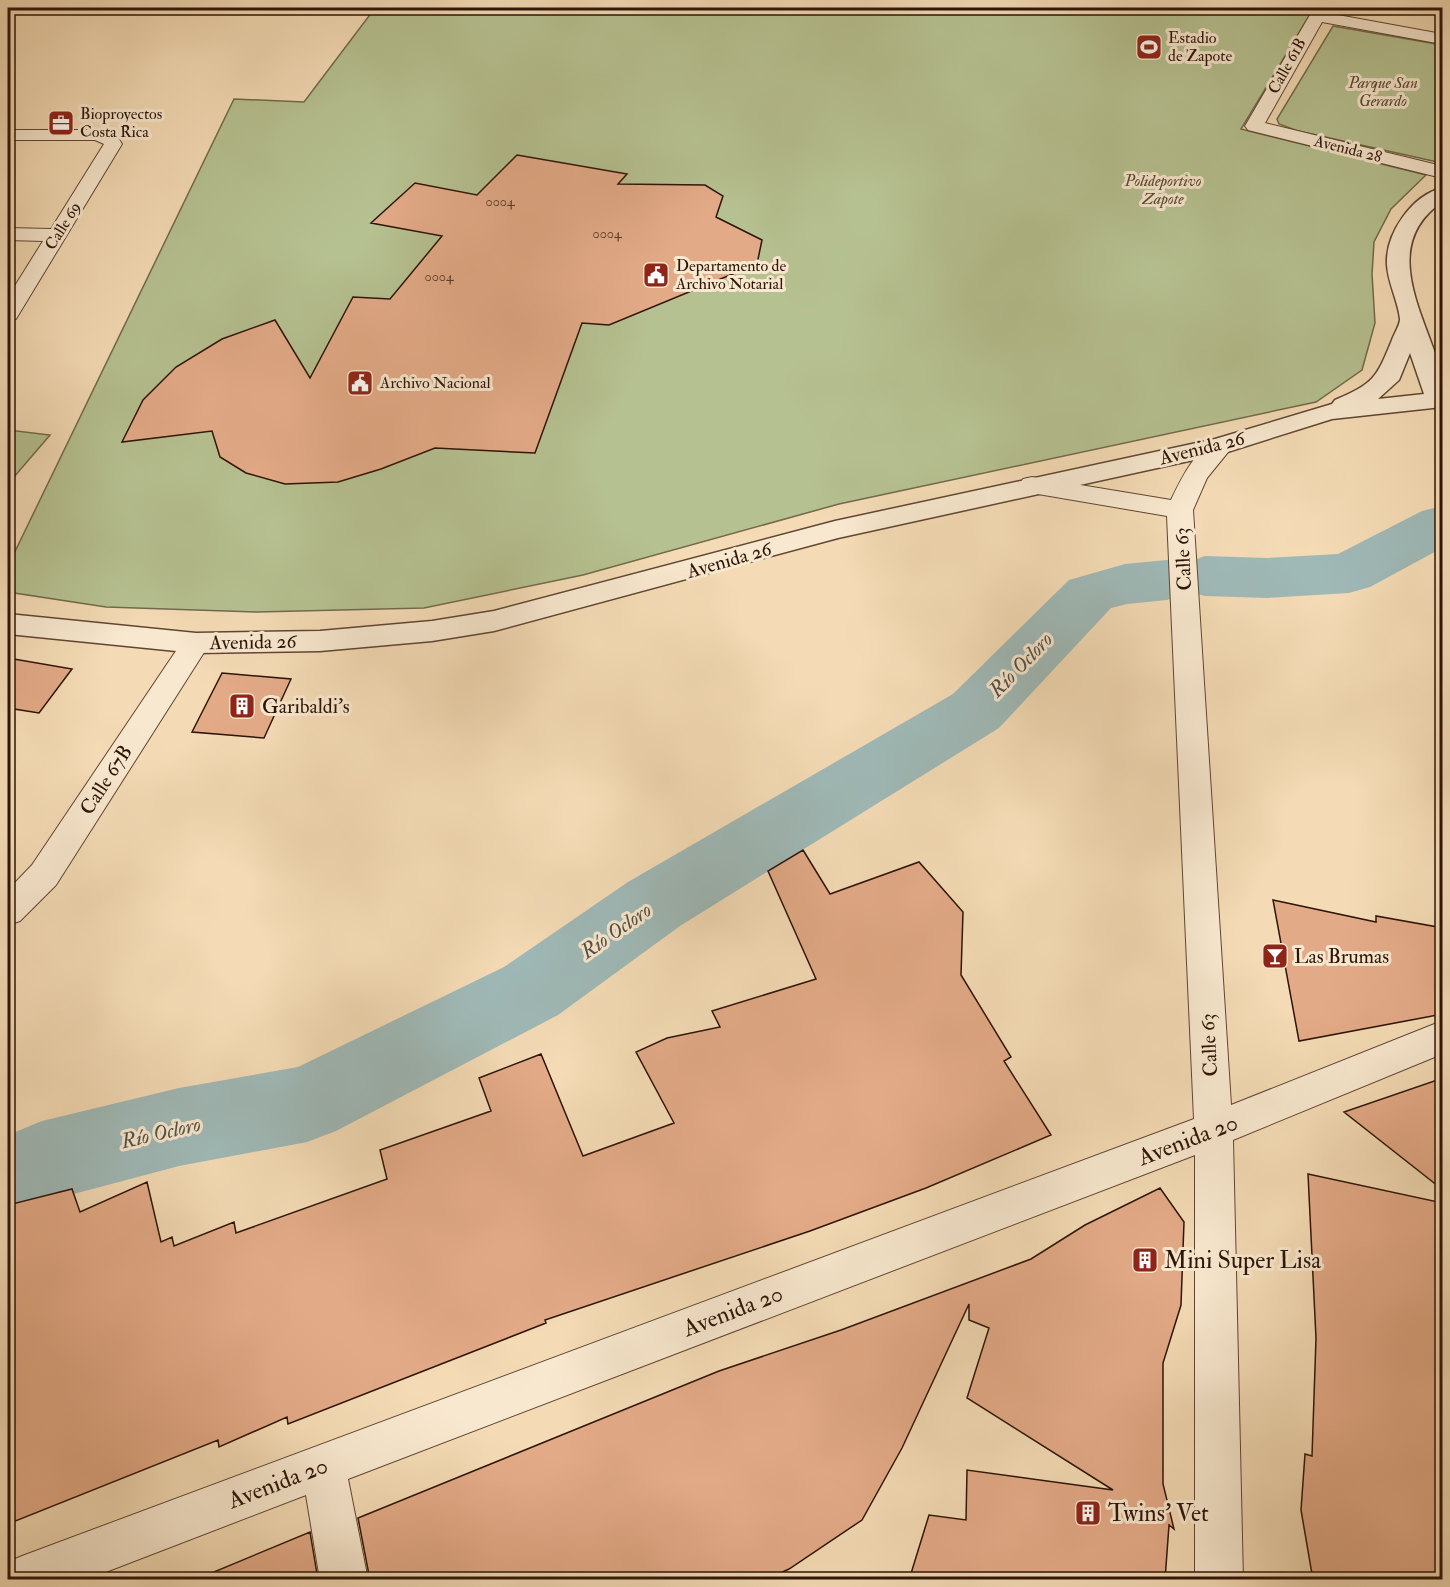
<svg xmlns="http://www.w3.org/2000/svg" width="1450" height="1587" font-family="'IM FELL Double Pica',serif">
<rect width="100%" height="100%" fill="#f4dbb5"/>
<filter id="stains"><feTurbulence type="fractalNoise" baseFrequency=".00333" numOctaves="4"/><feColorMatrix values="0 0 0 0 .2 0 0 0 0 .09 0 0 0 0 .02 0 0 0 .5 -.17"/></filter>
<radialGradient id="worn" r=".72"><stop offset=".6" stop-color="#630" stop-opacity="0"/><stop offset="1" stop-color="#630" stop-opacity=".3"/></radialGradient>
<path fill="#b6c191" stroke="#726a4c" stroke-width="1.5" d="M375 8H1314L1241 129 1426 175 1391 209 1374 242 1372 274 1375 323 1362 370 1316 402 839 504 583 575 424 608 257 612 106 607 8 592V566L234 99 304 102Z
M1333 26 1442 45V163L1298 131 1279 124 1277 119Z
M8 430 50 435 8 484Z"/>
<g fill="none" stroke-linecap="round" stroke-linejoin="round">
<path fill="#9fb9b7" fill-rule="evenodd" d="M1442 506V548L1370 587 1349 593 1267 598 1205 596 1190 592 1167 600 1127 604 1111 608 999 728 680 926 558 1015 336 1131 307 1142 179 1166 51 1200 8 1218V1135L42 1121 179 1088 298 1067 504 967 628 882 953 694 1069 580 1125 564 1167 560 1183 564 1205 556 1267 558 1338 554 1422 511Z"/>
</g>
<path fill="#e3aa87" stroke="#2d1407" stroke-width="1.5" d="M517 155 627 174 618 184 705 185 723 196 716 217 762 240 757 264 609 325 582 323 535 453 435 448 381 469 338 482 285 484 246 473 220 457 212 431 122 442 143 400 176 367 222 339 275 320 310 378 353 297 390 299 442 236 371 223 415 183 477 195Z
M8 658 72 669 39 713 8 708Z
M222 673 291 679 264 738 192 732Z
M803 850 830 894 919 862 963 912 961 975 1011 1057 1004 1061 1051 1135 926 1188 810 1231 545 1320 546 1323 288 1424 287 1417 219 1447 218 1440 8 1524V1205L72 1189 80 1212 147 1182 161 1242 172 1237 174 1246 234 1222 236 1233 387 1179 380 1150 491 1111 479 1078 541 1054 583 1156 674 1123 636 1052 667 1038 720 1027 712 1011 816 979 768 871Z
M1273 900 1376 922V916L1443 928V1014L1299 1041Z
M1443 1078V1190L1344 1112Z
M1308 1174 1443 1203V1580H1313L1301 1510 1305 1454 1312 1456 1316 1338Z
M1160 1188 1184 1222 1181 1305 1163 1363V1484L1174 1529 1169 1525 1165 1580H909L929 1515 966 1520 967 1470 1113 1490 967 1398 989 1328 969 1320V1304L902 1448 862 1520 789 1569 765 1580H370L358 1518 719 1371 841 1330 1031 1259 1085 1225Z
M310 1532 318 1580H197V1579Z"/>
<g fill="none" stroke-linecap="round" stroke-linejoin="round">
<defs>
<path id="minor" d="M1314 8H1330L1327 13 1442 34V44L1322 22 1265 123 1442 166V178L1248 130 1245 126Z
M8 130H95L115 133 122 144 19 314 16 319 8 321V297L43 241 8 240V228L51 229 104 144 95 140H8Z
M1221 439 1230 441 1233 446 1207 478 1193 510 1231 1105 1442 1021V1054L1233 1140 1243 1580H1195V1155L348 1479 368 1580H320L306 1495 85 1580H8V1562L22 1556 1194 1119 1167 516 1032 493 1023 491 1019 485 1023 479 1032 477 1171 500C1181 479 1197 445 1221 439Z
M196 633 206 636 210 643 56 885 20 921 8 925V890L32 865 186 636Z"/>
<path id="tertiary" d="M1442 188V202C1377 247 1427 318 1442 375 1444 385 1442 397 1442 407L1332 419 1221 454 838 538 494 631 432 641 320 651 196 653 8 634V614L196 633 320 631 432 621 494 611 835 521 1215 439 1332 404 1335 400C1374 383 1376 379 1392 340 1394 334 1400 325 1400 319 1398 301 1388 283 1387 265 1385 234 1412 195 1442 188ZM1410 353 1424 394 1378 399 1399 380Z"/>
</defs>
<use href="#minor" stroke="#5f4632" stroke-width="2"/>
<use href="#tertiary" stroke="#5f4632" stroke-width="3"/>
<use href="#minor" fill="#f8e8cf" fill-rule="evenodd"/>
<use href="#tertiary" fill="#f8e8cf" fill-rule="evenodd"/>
</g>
<defs>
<symbol id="stadium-square" viewBox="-11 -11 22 22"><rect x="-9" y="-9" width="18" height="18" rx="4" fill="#8f2418" stroke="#f8e8cf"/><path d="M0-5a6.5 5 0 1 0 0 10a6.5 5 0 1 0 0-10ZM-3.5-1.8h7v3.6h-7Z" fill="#fff"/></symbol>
<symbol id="office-square" viewBox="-11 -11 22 22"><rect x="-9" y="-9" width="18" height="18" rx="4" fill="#8f2418" stroke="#f8e8cf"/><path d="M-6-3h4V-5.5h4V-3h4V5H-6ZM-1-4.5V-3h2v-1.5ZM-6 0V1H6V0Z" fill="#fff"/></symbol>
<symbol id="civic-square" viewBox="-11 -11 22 22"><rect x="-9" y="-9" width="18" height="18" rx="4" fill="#8f2418" stroke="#f8e8cf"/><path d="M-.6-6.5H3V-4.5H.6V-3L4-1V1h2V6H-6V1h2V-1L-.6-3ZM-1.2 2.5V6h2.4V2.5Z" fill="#fff"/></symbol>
<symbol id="building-square" viewBox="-11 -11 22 22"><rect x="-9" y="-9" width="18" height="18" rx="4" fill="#8f2418" stroke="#f8e8cf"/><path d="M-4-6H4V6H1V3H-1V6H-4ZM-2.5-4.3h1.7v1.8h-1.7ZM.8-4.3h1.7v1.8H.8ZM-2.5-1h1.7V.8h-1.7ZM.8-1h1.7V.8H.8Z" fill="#fff"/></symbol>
<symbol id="bar-square" viewBox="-11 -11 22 22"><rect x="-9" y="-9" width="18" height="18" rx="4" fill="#8f2418" stroke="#f8e8cf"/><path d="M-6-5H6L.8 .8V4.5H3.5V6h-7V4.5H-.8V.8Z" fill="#fff"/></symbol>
</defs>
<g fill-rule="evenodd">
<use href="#stadium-square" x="1134" y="32" width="30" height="30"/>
<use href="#office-square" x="46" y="108" width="30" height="30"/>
<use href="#civic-square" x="641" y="260" width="30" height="30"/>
<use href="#civic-square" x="345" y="368" width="30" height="30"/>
<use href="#building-square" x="227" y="691" width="30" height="30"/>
<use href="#bar-square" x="1260" y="941" width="30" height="30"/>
<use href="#building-square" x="1130" y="1245" width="30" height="30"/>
<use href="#building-square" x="1073" y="1498" width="30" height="30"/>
</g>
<g text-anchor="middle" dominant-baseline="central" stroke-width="6" stroke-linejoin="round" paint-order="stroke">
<g font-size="14" fill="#5a3a27">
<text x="500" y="201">0004</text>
<text x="607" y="233">0004</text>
<text x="439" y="276">0004</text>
</g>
<g font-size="16" fill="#2d1407" stroke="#f8e8cf" text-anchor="start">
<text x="1168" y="38">Estadio<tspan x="1168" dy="18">de Zapote</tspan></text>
<text x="80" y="114">Bioproyectos<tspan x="80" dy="18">Costa Rica</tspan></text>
<text x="676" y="266">Departamento de<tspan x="676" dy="18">Archivo Notarial</tspan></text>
<text x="380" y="383">Archivo Nacional</text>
</g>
<g font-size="16" fill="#2d1407" stroke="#f8e8cf">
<text transform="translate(1287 66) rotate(-61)">Calle 61B</text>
<text transform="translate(1348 149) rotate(14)">Avenida 28</text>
<text transform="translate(63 226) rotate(-58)">Calle 69</text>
</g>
<g font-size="16" font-style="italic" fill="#564830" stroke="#f8e8cf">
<text x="1383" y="83">Parque San<tspan x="1383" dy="18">Gerardo</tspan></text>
<text x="1163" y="181">Polideportivo<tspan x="1163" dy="18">Zapote</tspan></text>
</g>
<g font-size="20" fill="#2d1407" stroke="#f8e8cf">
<text transform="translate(1202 448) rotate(-14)">Avenida 26</text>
<text transform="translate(1183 559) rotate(-93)">Calle 63</text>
<text transform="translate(729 560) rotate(-16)">Avenida 26</text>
<text transform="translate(253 642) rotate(-1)">Avenida 26</text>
<text transform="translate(106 780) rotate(-57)">Calle 67B</text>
<text transform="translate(1209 1045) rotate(-93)">Calle 63</text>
</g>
<g font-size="20" fill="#2d1407" stroke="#f8e8cf" text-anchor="start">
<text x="262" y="706">Garibaldi's</text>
<text x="1294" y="956">Las Brumas</text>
</g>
<g font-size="21" font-style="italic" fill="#554e45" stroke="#f8e8cf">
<text transform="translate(1021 665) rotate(-46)">Río Ocloro</text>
<text transform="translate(616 931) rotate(-35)">Río Ocloro</text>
<text transform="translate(161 1133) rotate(-13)">Río Ocloro</text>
</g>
<g font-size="24" fill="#2d1407" stroke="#f8e8cf">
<text transform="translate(1188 1140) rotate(-21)">Avenida 20</text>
<text transform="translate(733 1311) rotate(-21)">Avenida 20</text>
<text transform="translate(278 1483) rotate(-21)">Avenida 20</text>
</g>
<g font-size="24" fill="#2d1407" stroke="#f8e8cf" text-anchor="start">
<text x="1164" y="1260">Mini Super Lisa</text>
<text x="1108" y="1513">Twins' Vet</text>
</g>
</g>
<rect width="1450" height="1587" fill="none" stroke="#f4dbb5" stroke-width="30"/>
<rect x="9" y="9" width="1432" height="1569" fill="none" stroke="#2d1407" stroke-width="3"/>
<rect x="15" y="15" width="1420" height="1557" fill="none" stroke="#2d1407" stroke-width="1.5"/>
<rect width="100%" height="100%" filter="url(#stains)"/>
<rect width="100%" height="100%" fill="url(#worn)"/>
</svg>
